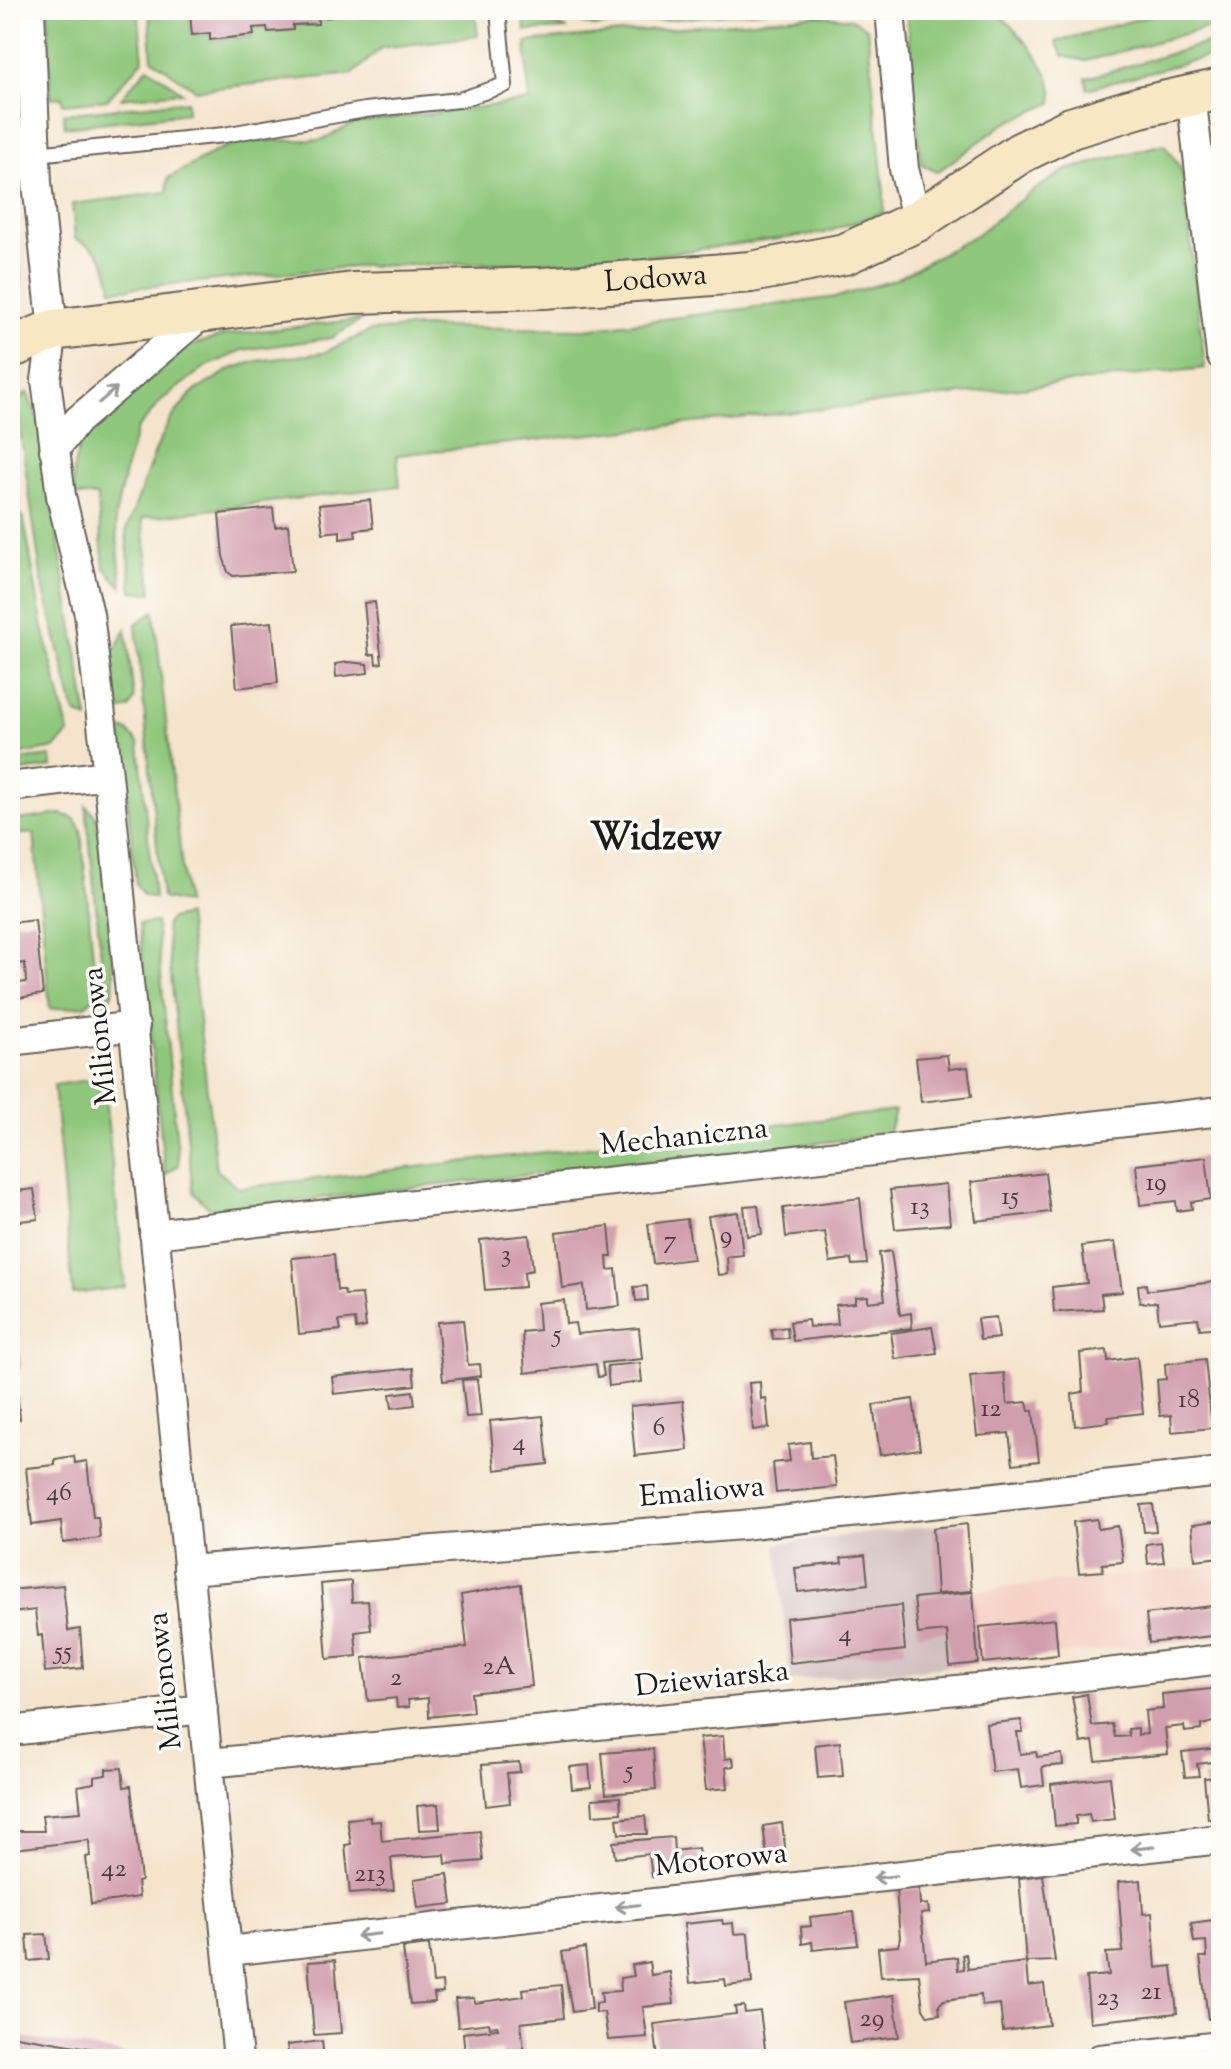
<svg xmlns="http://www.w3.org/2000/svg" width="1231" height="2069" font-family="'Sorts Mill Goudy',serif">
<rect width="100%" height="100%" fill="#fdfcf7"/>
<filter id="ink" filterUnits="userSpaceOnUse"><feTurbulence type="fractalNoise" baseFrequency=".0125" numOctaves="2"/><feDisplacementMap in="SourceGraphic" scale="16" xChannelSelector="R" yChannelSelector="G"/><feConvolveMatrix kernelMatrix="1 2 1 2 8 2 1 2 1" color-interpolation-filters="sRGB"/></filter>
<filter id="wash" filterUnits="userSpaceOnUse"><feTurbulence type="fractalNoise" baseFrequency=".006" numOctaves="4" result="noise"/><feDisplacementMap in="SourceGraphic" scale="32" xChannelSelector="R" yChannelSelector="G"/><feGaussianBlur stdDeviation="1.8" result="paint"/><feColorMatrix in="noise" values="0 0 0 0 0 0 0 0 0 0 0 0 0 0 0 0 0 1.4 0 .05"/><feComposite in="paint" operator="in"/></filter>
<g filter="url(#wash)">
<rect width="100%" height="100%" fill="#f4e4cc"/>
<path fill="#f6d1c5" d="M35 920 44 1002 10 1006V923Z
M1221 1565V1637L978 1663 972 1591Z"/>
<path fill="#d1bfbf" d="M965 1522 978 1663 790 1681 776 1544Z"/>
<path fill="#8fc77b" stroke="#56724c" stroke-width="2" d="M48 10H138L143 60 107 100 63 104 62 97 51 98Z
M149 10H196L190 14 192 35 210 33V40L253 36V28L267 27 268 32 292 30 293 25 318 24V18L332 17 337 10H475L478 36 381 48 353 74 196 90 152 59Z
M523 10H530L531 16 568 29 525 31Z
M545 10H768L593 27Z
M906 10H996C1017 33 1058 70 1052 103L1004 124 937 172 921 164Z
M1169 10H1221V24L1086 61 1063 56 1056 42Z
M818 15 851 19 867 28 884 192V212L824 233 611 261 361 266 112 290C109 265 101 247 75 239L72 204 167 192 168 178 222 148 249 141 321 140 355 123 529 101 526 42Z
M1221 39V53L1087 89 1086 78Z
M148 67 182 92 121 98Z
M187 101V113L65 127 63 114Z
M1219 141H1221V263L1210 167Z
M1164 144 1180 167 1184 182 1205 368 397 455 400 486 142 518 152 593 132 591 126 531 156 449 170 420 192 393 231 369 257 361 323 353 370 331 421 327 585 329 837 297 894 280 976 235 1028 194 1066 170Z
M10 196 20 279 14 303 10 301Z
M363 319 331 338 243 350 205 367 163 399 137 429 126 467 115 517 122 587 104 567 97 496H75C71 472 74 456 86 434L189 346 226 335Z
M27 392 38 420 88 719 75 713 42 582 16 403Z
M10 501 24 520 42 624 69 734 55 748 16 755 10 693Z
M154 611 186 903 162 898 136 624Z
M126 629 134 699 130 708 118 711 112 655Z
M120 729 128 731 139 744 154 898 143 895 136 885Z
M51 756 52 767 10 772V761Z
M86 806 96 816 98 824 114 975 113 991 106 1006Z
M62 814 75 819 81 830 96 989V996L85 1006 50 1009 34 833 10 835V821Z
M187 915 216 1169 238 1188 895 1111 888 1135 224 1209 208 1207 193 1192 166 926 170 919Z
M156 922 179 1165 165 1175 139 924Z
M103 1078 125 1287 73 1294 54 1085Z"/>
<g id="blocks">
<path fill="#d19ead" d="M196 10H337L332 17 318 18V24L293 25V30L268 32 267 27 253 28 254 35 210 40V33L192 35 190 13Z
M370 500 373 528 355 530 356 537 340 539V531L323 533 319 505Z
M273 508 275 527 288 525 293 571 233 576 228 572 223 556 219 514Z
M375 602 382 663 376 664 375 654 369 655 364 603Z
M272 622 278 683 237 688 231 626Z
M348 662 367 664 368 673 336 677 335 664Z
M35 920 43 994 18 998 17 983 26 982 25 963 10 965V923Z
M947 1055 949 1069 968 1067 972 1096 921 1102 916 1058Z
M1206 1157 1211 1199 1191 1202 1192 1209 1177 1211 1176 1201 1140 1205 1136 1165Z
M1045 1173 1050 1212 976 1221 971 1182Z
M946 1184 950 1224 895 1229 890 1190Z
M34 1189 38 1219 10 1222V1192Z
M860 1198 867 1264 852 1265 851 1259 830 1262 825 1232 786 1237 783 1208Z
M758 1205 762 1234 747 1236 744 1206Z
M738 1212 743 1255 727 1257 728 1274 718 1275 708 1216Z
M687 1219 693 1259 653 1264 648 1224Z
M609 1226 612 1257H607L608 1270 616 1269 620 1306 586 1310 584 1285 562 1288 556 1232Z
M529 1235 533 1270 524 1272 525 1287 485 1290 480 1240Z
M1115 1242 1122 1292 1101 1294 1103 1309 1054 1312 1052 1287 1087 1283 1082 1246Z
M891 1251 900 1315 911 1313 912 1328 793 1341 790 1322 808 1320 809 1327 838 1324 836 1305 855 1303V1297L868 1296V1302L885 1300 879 1253Z
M334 1254 337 1290H344L345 1295 362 1294 366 1327 356 1329 355 1319 339 1321 341 1330 299 1334 292 1258Z
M1221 1281V1301L1216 1295 1220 1327 1200 1329 1198 1318 1159 1322 1157 1302 1140 1303 1138 1285 1146 1284 1147 1290H1152Z
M647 1286 648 1300 636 1301 634 1287Z
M564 1300 566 1324 575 1323 577 1334 639 1328 642 1359 602 1363 604 1376 598 1377 596 1364 525 1373 522 1332 539 1330 537 1303Z
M996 1317 999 1338 980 1340 977 1319Z
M463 1320 468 1365 480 1364 481 1376 443 1381 437 1322Z
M787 1327 788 1338 773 1339 771 1329Z
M932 1327 937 1353 895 1359 891 1333Z
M18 1341 21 1365H14L20 1419 10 1420V1342Z
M1107 1350 1108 1361 1137 1357 1143 1413 1108 1417 1109 1422 1075 1426 1072 1394 1083 1392 1080 1353Z
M1205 1359 1212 1428 1172 1432 1171 1415 1160 1416 1157 1380 1166 1379 1165 1364Z
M640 1363 642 1382 609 1386 607 1366Z
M413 1368 415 1385 334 1394 332 1377Z
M1004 1373 1007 1404 1027 1402 1029 1411H1033L1039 1461 1013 1464 1009 1433 977 1436 970 1376Z
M477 1379 481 1416 466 1417 462 1380Z
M760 1382 761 1399 766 1398 769 1428 753 1430 749 1383Z
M413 1391 415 1405 392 1408 390 1394Z
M913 1399 920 1449 880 1455 873 1405Z
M683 1401 688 1450 635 1456 630 1406Z
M543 1416 548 1464 495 1470 490 1421Z
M810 1442 811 1458 833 1456 837 1487 776 1493 773 1463 790 1461 788 1445Z
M74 1456 75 1463 87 1461 93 1517H98L100 1538 63 1543 61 1521 32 1525 26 1468 55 1465V1459Z
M1153 1504 1156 1531 1144 1532 1141 1505Z
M1097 1519 1098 1529 1118 1526 1123 1562 1102 1564 1103 1571 1079 1573 1073 1522Z
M1221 1521V1557L1195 1560 1192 1525Z
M967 1524 972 1591 937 1594 933 1528Z
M1161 1542 1164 1562 1148 1564 1146 1544Z
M865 1555 868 1584 798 1592 795 1568 842 1563 841 1558Z
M351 1581 352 1602 368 1601 371 1630 355 1632 357 1656 327 1659 321 1584Z
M521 1584 532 1686 471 1693 473 1712 429 1717 428 1698 408 1700 409 1707 397 1708 396 1698 368 1701 363 1658 467 1647 461 1595Z
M63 1585 68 1631 80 1629 83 1668 45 1672 42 1635 38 1636 35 1610 10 1613V1590Z
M973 1592 978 1663 950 1666 947 1631 918 1634 914 1598Z
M901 1605 905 1650 790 1663 786 1618Z
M1221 1605V1635L1149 1643 1146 1614Z
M1055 1619 1058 1655 983 1663 980 1627Z
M1221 1688V1720L1201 1725V1730L1185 1732 1184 1726 1165 1728 1168 1754 1096 1761 1093 1741 1081 1743 1072 1697 1087 1694 1092 1726 1112 1724 1115 1737 1129 1736 1128 1729 1138 1728V1735L1147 1734 1145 1711 1163 1709 1162 1694Z
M1021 1720 1023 1732H1017L1020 1754 1036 1752 1037 1757 1062 1754 1063 1765 1042 1767 1044 1785 1021 1788 1018 1769 992 1772 986 1724Z
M723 1736 725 1759 733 1758 734 1766 726 1767 728 1788 706 1790 700 1738Z
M840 1742 843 1776 818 1778 815 1745Z
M1221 1748V1761L1197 1764 1199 1776 1185 1777 1182 1752Z
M653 1749 656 1790 606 1794 602 1753Z
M519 1762 520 1772 507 1773 510 1803 486 1806 482 1765Z
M589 1765 591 1787 572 1789 570 1767Z
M122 1768 124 1787 131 1786 141 1881 137 1882 139 1897 91 1904 86 1857 90 1856 89 1840 15 1849 12 1831H44L42 1815 81 1812 78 1786 94 1783V1777L106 1775V1769Z
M1110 1777 1115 1819 1091 1822 1089 1814 1076 1816V1824L1055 1826 1051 1784Z
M1221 1777V1818L1208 1819 1204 1778Z
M620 1797 621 1813 593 1815 592 1799Z
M438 1804 440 1829 419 1830 417 1806Z
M645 1816 647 1834H619L617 1819Z
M370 1817V1822L380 1821 382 1841 480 1831 483 1861 446 1864 445 1855 391 1858 394 1890 350 1894 345 1845 351 1844 347 1819Z
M782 1823 786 1854 767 1857 763 1826Z
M673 1837 674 1851 698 1848 701 1870 652 1877 649 1854 615 1858 613 1842Z
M448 1874 452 1904 418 1908 414 1879Z
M1043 1875 1055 1961 1026 1962 1019 1878Z
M1141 1880 1143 1914 1152 1913 1156 1968 1172 1966 1177 2013 1090 2022 1086 1977 1109 1975 1106 1953 1123 1952 1118 1882Z
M919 1888 920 1905 928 1904 929 1913 921 1914 926 1961 957 1957 958 1970 964 1969 962 1955 966 1954 968 1969 1026 1962 1028 1986 1044 1984 1049 2025 1003 2031 1000 2004 982 2006 981 1995 944 2000 939 2005 940 2014 928 2016 923 2008 919 1975 881 1977 878 1948 898 1946 900 1938 896 1890Z
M854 1912 858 1945 813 1950 812 1942 802 1944 801 1927 811 1926 810 1917Z
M1221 1919V2018L1208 2019 1200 1957H1207L1206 1941 1194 1942 1191 1923Z
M722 1920 723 1924 733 1923 734 1934 748 1933 752 1983 726 1986 725 1979 690 1983 684 1924Z
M46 1934 49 1959 29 1961 27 1935Z
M429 1945 433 1983 442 1982 443 1993 434 1994 435 2002 410 2004 403 1948Z
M585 1948 592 2009 572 2012 562 1952Z
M335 1960 341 2033 314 2035 308 1962Z
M649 1962 651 1975 670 1972 674 2004 643 2007 647 2037 608 2040 604 2012 596 2013V2003L602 2002 601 1992 621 1991 620 1978 634 1976 632 1965Z
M561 1985 564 2018 521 2023 525 2059H503L502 2050 465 2054 463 2033 498 2029 497 2026 490 2027 489 2023 458 2027 455 1999 474 1998 475 2003 524 1996 523 1989Z
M894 1995 899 2037 850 2043 844 2002Z
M744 2006 745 2013 760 2011 766 2056 658 2059 654 2024 736 2014 735 2007Z
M10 2035 143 2057V2059H10Z
M322 2041 324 2059H289L287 2045Z"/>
</g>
</g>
<g filter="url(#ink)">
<use href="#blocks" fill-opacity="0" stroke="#68625a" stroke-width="2"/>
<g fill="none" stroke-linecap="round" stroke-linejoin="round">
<defs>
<path id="lane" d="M36 154 224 135 365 110 459 100 505 85 498 10"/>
<path id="street" d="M30 10 37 183 53 330 46 380 61 496 89 614 108 775 238 2059
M890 10 904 169 917 221
M1191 94 1221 355
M54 450 78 420 206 311
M10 787 108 775
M10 1041 135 1026
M154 1234 1221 1111
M188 1570 742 1525 1221 1472
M10 1731 203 1709
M209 1763 1018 1684 1221 1659
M228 1951 1221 1839
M1100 2059 1221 2046"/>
<g id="secondary">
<path id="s1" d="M10 348 53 330 353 293 544 288 751 272 845 254 917 221 1020 153 1071 128 1140 107 1221 89"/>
</g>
</defs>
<use href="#lane" stroke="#68625a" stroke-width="18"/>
<use href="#street" stroke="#68625a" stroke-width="32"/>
<use href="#secondary" stroke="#68625a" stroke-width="44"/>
<use href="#lane" stroke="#fff" stroke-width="14"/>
<use href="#street" stroke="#fff" stroke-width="28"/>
<use href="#secondary" stroke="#f7e8c3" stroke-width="40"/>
</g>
<defs><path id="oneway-shaft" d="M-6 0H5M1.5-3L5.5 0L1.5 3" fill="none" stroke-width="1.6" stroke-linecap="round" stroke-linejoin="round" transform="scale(2)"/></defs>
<g stroke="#999">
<use href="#oneway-shaft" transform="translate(108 395) rotate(-41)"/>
<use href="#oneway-shaft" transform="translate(1143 1848) rotate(174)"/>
<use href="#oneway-shaft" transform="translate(885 1877) rotate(174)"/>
<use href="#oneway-shaft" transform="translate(627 1906) rotate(174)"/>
<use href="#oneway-shaft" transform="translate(368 1935) rotate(174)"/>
</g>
</g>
<g text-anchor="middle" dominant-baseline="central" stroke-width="7" stroke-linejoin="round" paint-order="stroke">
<g font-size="26" fill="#493c40">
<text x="1156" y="1183">19</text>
<text x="1010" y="1197">15</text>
<text x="920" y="1207">13</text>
<text x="726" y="1236">9</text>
<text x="670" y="1241">7</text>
<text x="506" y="1255">3</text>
<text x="557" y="1335">5</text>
<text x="1189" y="1400">18</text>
<text x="991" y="1409">12</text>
<text x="659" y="1428">6</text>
<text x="519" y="1443">4</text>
<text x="59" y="1493">46</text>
<text x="845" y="1634">4</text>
<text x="63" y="1652">55</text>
<text x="499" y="1667">2A</text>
<text x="396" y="1678">2</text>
<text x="629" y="1771">5</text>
<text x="114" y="1869">42</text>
<text x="370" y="1874">213</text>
<text x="1151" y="1992">21</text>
<text x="1108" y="1998">23</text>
<text x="872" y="2019">29</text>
</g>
<g font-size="30" fill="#1c1c1c" stroke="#fdfcf7">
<text stroke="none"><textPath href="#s1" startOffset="652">Lodowa</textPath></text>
<text transform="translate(101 1036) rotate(-96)">Milionowa</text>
<text transform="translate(684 1138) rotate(-6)">Mechaniczna</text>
<text transform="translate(702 1493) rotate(-5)">Emaliowa</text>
<text transform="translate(712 1680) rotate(-6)">Dziewiarska</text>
<text transform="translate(166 1681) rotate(-96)">Milionowa</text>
<text transform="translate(721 1861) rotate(-6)">Motorowa</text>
</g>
<g font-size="38" font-weight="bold" fill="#1c1c1c" stroke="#fdfcf7">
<text x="656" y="840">Widzew</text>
</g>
</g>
<rect width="1231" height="2069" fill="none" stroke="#fdfcf7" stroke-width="40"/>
</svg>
